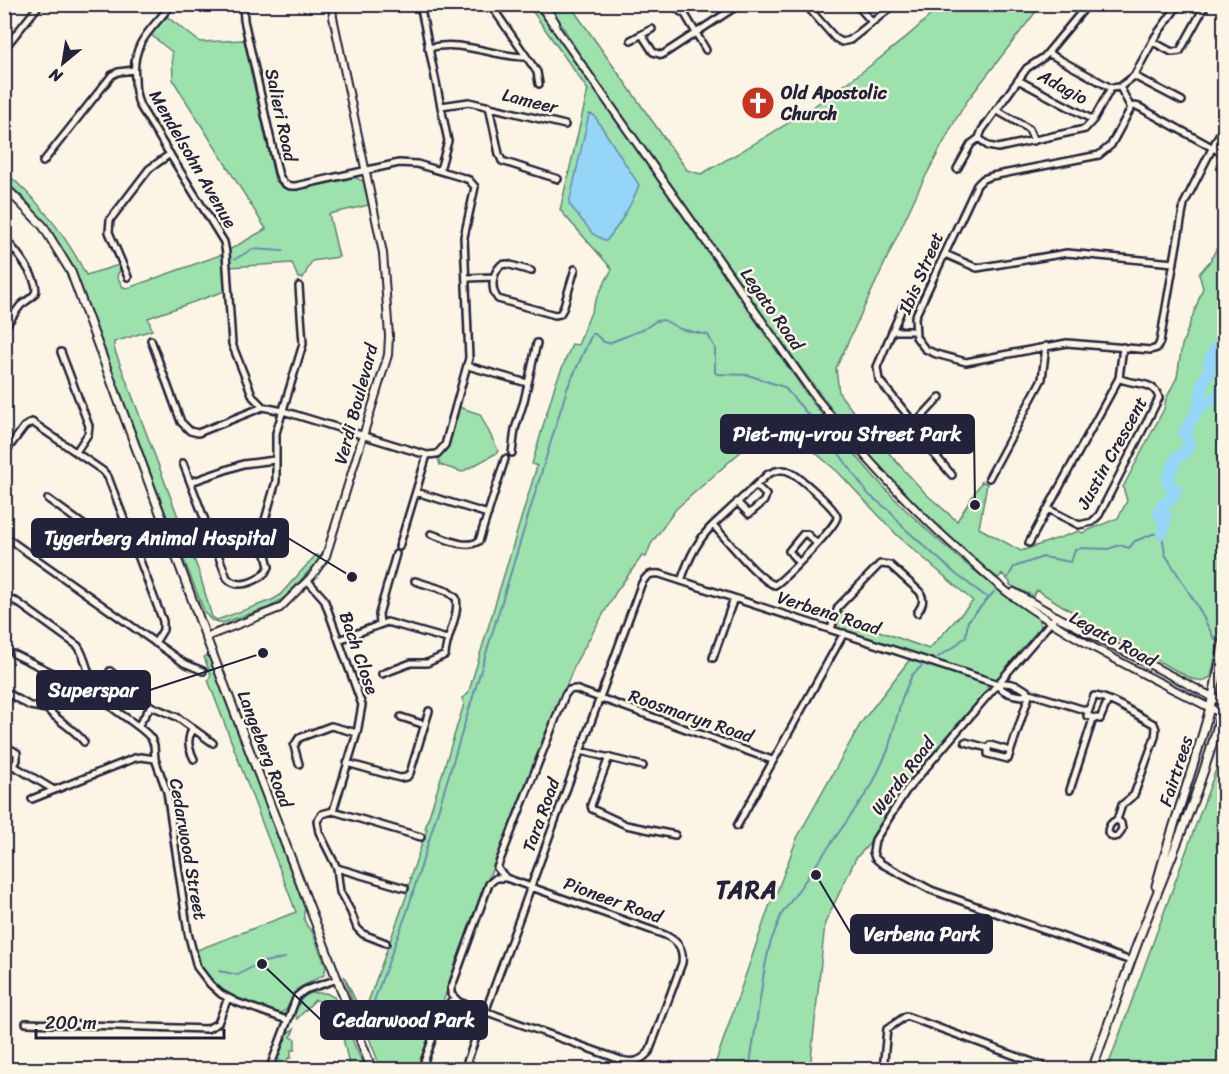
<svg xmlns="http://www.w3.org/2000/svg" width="1229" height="1074" font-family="Sriracha,sans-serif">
<rect width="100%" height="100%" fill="#fcf5e5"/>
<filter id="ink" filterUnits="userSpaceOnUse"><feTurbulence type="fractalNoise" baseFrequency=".0167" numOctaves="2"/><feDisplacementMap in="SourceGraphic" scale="12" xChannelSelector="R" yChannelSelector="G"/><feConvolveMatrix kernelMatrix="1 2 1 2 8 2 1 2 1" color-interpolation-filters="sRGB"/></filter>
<g filter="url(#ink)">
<path fill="#9de1ac" stroke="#608274" stroke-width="1.5" d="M528 5H535L813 403C843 440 872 477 906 510 947 550 992 587 1040 619L1041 629 1001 677 994 679 839 628 836 625V619L843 611 857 623 929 649 973 601 898 536 838 472 780 423 746 447 676 509 651 544 646 557 642 556 616 592 576 662 491 872 418 1069H381L369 1038 364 1035 344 976 363 1016 406 897 411 879 410 878 427 829H425L464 704 462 698 468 694 537 466 532 464 555 385 572 344 578 345 597 297 612 269 560 210 588 90Z
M551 5H570L687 170 701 174C762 141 820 105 875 62 898 44 920 27 940 5H1041L967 101 956 119 920 187 836 368 839 393 855 414 895 460 926 494 957 521 982 481 987 484 979 528 1021 551 1079 531 1082 533 1118 518 1127 501 1123 487 1164 409 1166 399 1177 377 1182 345 1203 288 1199 274 1210 261 1224 234V591L1217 649 1211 677 1203 681 1192 679 1111 636 1037 590 1033 596 1010 585V582L1002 574 998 578C891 500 820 396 745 289 689 210 633 131 578 52L553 11Z
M166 16 200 42 244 40 275 180 285 189 293 190 354 177 363 181 369 205 329 214 339 257 312 261 303 278H298L292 263 230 267 229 250 266 229 173 80 172 52 151 35Z
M5 172C39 201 66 235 86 275L119 265 120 270 117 276 123 287 128 288 223 254 225 291 148 318 152 330 114 342V348L199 572 212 617 217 620 272 600 279 596 316 555 321 557 286 597 270 607 223 623 211 620 205 613 168 520 75 270 48 227 26 200 5 181Z
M459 407 480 414 498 450 497 453 462 472 440 465 438 458 447 449Z
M208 655 305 909C302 916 305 926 312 931L326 967 324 975 297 989 286 1010 281 1013C272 1012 263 1008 254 1005 226 995 205 982 195 953L197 950 296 912 208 680 211 675 204 657Z
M911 658 986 683 989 691 900 794 870 843 856 858 825 923 810 1069 713 1070 770 904 777 892 797 838 861 723Z
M1224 751V1069H1107L1222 753Z
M5 814 10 817 5 924Z
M311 993H326L334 997 365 1069H350L343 1038 331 1004 315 1000 297 1019C291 1007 300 998 311 993Z
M294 1029 291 1037 295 1039V1050H291V1058H288L286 1066 282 1065 278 1058 287 1033Z"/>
<path fill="#95d5f7" stroke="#678dac" stroke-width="1.5" d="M589 114 594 115 639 185C632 204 619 226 606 241L593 234 569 204Z"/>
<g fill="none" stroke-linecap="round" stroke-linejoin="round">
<path stroke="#678dac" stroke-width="2" d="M235 259 253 249 283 251
M1216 348 1220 317 1224 306
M1007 579 1014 567 1043 557 1071 562 1075 550 1080 548 1108 549 1120 545 1129 548 1135 541 1153 534 1162 533 1165 554 1198 607 1215 640
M938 657 954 647 966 636 968 621 994 592
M219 971 238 975 259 963 285 958
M368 1029 375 998 407 912 567 389 592 334H595L604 342 609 343 644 329 656 321 664 320 680 329 708 335 715 348V372L717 374 748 375 784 387 825 434 869 495 890 511 903 527 957 575 988 598
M749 1070 765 966 770 944 781 915 872 785 888 750 902 698 912 675 922 666"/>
<path stroke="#95d5f7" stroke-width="12" d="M1198 410 1203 382 1208 374 1210 360 1216 348 1224 355
M1162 533 1166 515 1160 517C1156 504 1164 507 1171 499 1172 498 1175 490 1176 489L1168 485 1167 479 1177 457 1186 452 1189 442 1184 433 1198 410 1224 390"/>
<defs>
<path id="minor" d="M172 4C151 30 131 43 135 78 135 88 136 97 140 106L224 242 226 253 232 344 253 397 263 407 283 411 427 455 437 454 445 445 469 358 464 237 475 187 469 180 464 178 417 164 399 163 296 186C286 187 281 182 278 172L244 20 243 4
M420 4 448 141 440 170
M490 4 537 72 539 84
M673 4 681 12
M679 4 706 50
M805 4 835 38 842 42 850 40 895 4
M856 4 872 22
M1088 4 1044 57 1027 68 982 130 979 138 988 146 998 148 1085 129 1093 120 1111 88 1120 87 1134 76 1155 37 1179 4
M642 35 653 52 662 55 740 4
M631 40 652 29
M1153 42 1172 52 1180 51 1206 4
M428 48C463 39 492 57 526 57
M4 49 40 4
M1048 53 1111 88
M1134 76 1182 101
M1018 80 1093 120
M1120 87 1131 108
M441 106 469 102 565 125
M489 106 499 154 502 161 558 179
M1131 108 1111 145 1099 155 992 176 983 179 977 185 915 317 916 337 925 349 936 354 966 362 1067 343 1151 350 1157 348 1160 342 1184 204 1224 125
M1131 108 1134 106 1139 107 1224 154
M996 110 1029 129 1034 141
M43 162 112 75 118 72 134 70
M957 169 971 144 979 138
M4 238C13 247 41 281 35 293 32 299 25 301 21 305 15 312 10 321 4 328
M945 254 977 268 1067 253 1174 263
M531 271 507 264 501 265C492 274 490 289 498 299L555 315 560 314 563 309 575 269
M128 277 109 232 110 220 149 169 170 154
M467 278 493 277
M903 306 877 367 879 380 915 424 927 446 952 475
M4 310 13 316
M893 331H915
M151 340 181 422 190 431 198 433 263 407
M61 352 89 426 88 434 76 452
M468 366 527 383
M915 424 940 397
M512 453 515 429 524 401 537 343
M4 454 24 427 32 422 103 471 108 477 163 621V630L155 643
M183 463 227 578C239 591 262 580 269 567L261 534 276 481V433L303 344 299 286
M989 478 1042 379 1046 346
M191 482 243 464 275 460
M416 492 488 514
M48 499 107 542 119 545 132 541
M737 502 749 514 764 501 766 495 756 485
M1048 509 1079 525 1092 522 1099 515 1159 398C1154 379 1132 386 1119 378
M431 534C444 538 466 550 479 541L505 459
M4 536 184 663 203 671
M1029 543 1119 378 1123 347
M399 547 427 455
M798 562 789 551 803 534H807L817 544
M308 581 324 599 362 705 357 733 333 811
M681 581C688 560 697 540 713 525L768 474C775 471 782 468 790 472 798 476 836 508 837 517 838 525 784 579 775 585 759 581 726 538 713 525
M4 597 17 602 78 646C88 661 88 681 99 695 112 712 136 721 151 738L154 745 155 759
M1056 616 906 791 875 840 873 852 875 858 882 864 931 890 1131 961
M380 624 379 614 396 554
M831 629 838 607 880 564 890 565 920 592C925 600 922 606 917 613
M339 640 387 622 447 639
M14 654 59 676 75 692
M713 658 734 598
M110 671 151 706 177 717 213 743
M382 674 411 663H427L445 655C446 637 460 614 456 598L447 591 415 581
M998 684C1002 693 1013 695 1023 696L1029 693
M4 691 30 706 47 709 63 697 94 688
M1108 700 1100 719 1087 716 1094 696C1108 696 1140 717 1154 724L1156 729 1155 737 1134 795 1122 805 1117 820C1111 822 1108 827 1108 833L1113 837 1118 836 1122 829 1121 823 1117 820
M47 709C58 721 75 729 84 742
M401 717 425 725
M138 726 151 706
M192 729C187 741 188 747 194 759
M965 742 988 748
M4 745 17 753V760L14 766 54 790
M988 748V754L1008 759 1030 693
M988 748 990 745 1010 751
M581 751 643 766
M609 757 591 805 592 809 626 825 675 835
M347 763 400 778 407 777 410 773 429 711
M299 764 294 746 299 738 331 726 357 733
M4 771 14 766
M1070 790 1093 719
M32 799 135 758 141 757 155 759 167 792 188 933 197 967 210 984 221 994 236 1002 287 1020
M737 826 844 633
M337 868 405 888
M506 878H496L489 884 451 989V994L459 1002 621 1060C633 1063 640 1062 649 1052L682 963C684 949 678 941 665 935L506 878 497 868 565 695 569 690 575 689 772 760
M386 943 363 934 357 928 351 912 340 892 337 868 319 832 317 821 322 814 333 811 421 837
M26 1023 207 1029 218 1023 228 998
M269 1070 297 996 305 990 338 979
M421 1070 444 1008 451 1002H459
M464 1070 641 585C646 575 650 573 660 574L998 684C1008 681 1022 686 1029 693L1088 711
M883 1070 887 1029 906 1016 1054 1070"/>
<path id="tertiary" d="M539 4 816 398C863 456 912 510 969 559 983 571 996 584 1011 595 1077 643 1152 678 1224 715
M544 4 556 23
M1014 592 1056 616 1224 703
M206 637 280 608 312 576 326 556 388 355 389 336 383 253 333 17 332 4"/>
<path id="secondary" d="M4 186 43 226 71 272 206 637 372 1070
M1156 886C1178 802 1213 723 1224 637
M1092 1070C1111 1017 1129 963 1150 911 1177 843 1207 773 1224 701"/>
</defs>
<use href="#minor" stroke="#22223b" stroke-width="10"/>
<use href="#tertiary" stroke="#22223b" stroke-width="10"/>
<use href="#secondary" stroke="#22223b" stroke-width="11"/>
<use href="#minor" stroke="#fcf5e5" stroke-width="5"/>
<use href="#tertiary" stroke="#fcf5e5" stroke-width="6"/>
<use href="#secondary" stroke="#fcf5e5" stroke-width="7"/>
</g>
</g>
<defs>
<symbol id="church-disc" viewBox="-11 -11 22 22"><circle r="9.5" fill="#c8321e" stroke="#fcf5e5"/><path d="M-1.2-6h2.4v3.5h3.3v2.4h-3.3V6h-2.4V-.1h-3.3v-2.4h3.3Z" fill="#fff"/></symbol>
</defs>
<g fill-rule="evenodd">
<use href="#church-disc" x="739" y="84" width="38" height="38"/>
</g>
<g text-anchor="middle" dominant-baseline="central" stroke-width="5" stroke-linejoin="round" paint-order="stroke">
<g font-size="18" fill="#22223b" stroke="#fcf5e5">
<text transform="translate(1063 87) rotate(29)">Adagio</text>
<text transform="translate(530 101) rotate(14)">Lameer</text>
<text transform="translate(281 115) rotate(78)">Salieri Road</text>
<text transform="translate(193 159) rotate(60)">Mendelsohn Avenue</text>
<text transform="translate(921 273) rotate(-67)">Ibis Street</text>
<text transform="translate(772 309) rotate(55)">Legato Road</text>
<text transform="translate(356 404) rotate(-75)">Verdi Boulevard</text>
<text transform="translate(1112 453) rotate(-61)">Justin Crescent</text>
<text transform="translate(829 613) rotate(18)">Verbena Road</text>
<text transform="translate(1113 639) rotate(29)">Legato Road</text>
<text transform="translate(359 653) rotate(71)">Bach Close</text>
<text transform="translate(691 716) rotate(19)">Roosmaryn Road</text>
<text transform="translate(265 749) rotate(69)">Langeberg Road</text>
<text transform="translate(1176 771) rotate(-72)">Fairtrees</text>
<text transform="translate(903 776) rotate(-53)">Werda Road</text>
<text transform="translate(541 815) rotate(-70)">Tara Road</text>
<text transform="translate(188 849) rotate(80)">Cedarwood Street</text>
<text transform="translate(613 900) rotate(20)">Pioneer Road</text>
</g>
<g font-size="18" font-weight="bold" fill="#22223b" stroke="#fcf5e5" text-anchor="start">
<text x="781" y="93">Old Apostolic<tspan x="781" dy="21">Church</tspan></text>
</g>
<g font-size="24" font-weight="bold" letter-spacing="1.5" fill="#22223b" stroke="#fcf5e5">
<text x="747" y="890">TARA</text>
</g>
</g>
<path fill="none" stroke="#22223b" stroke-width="2" d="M975 505L974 434M352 577L288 538M263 653L150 690M816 875L851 934M262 964L321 1020"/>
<g fill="#22223b" stroke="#fcf5e5" stroke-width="2">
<circle cx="975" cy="505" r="6"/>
<circle cx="352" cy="577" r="6"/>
<circle cx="263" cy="653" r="6"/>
<circle cx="816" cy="875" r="6"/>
<circle cx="262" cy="964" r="6"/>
</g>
<g fill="#22223b" stroke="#22223b" stroke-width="2">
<rect x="721" y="415" width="253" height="38" rx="6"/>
<rect x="32" y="519" width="256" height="38" rx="6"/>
<rect x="37" y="671" width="113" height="38" rx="6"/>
<rect x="851" y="915" width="141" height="38" rx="6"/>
<rect x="321" y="1001" width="166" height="38" rx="6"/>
</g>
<g font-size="20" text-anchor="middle" font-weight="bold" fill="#fff">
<text x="847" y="441">Piet-my-vrou Street Park</text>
<text x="160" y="545">Tygerberg Animal Hospital</text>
<text x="93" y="697">Superspar</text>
<text x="922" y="941">Verbena Park</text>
<text x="404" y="1027">Cedarwood Park</text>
</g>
<rect width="1229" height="1074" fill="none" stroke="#fcf5e5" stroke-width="24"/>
<rect x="12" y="12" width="1205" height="1050" fill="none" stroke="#22223b" stroke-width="2" filter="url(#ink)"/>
<g transform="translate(63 63) rotate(210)" stroke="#fcf5e5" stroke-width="4.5" paint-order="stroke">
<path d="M0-4.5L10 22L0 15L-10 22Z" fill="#22223b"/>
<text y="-9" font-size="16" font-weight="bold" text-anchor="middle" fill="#22223b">N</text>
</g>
<path d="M36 1029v9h188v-9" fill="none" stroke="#22223b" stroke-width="3"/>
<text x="45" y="1029" font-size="18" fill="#22223b" stroke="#fcf5e5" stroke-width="4.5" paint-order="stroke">200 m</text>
</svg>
